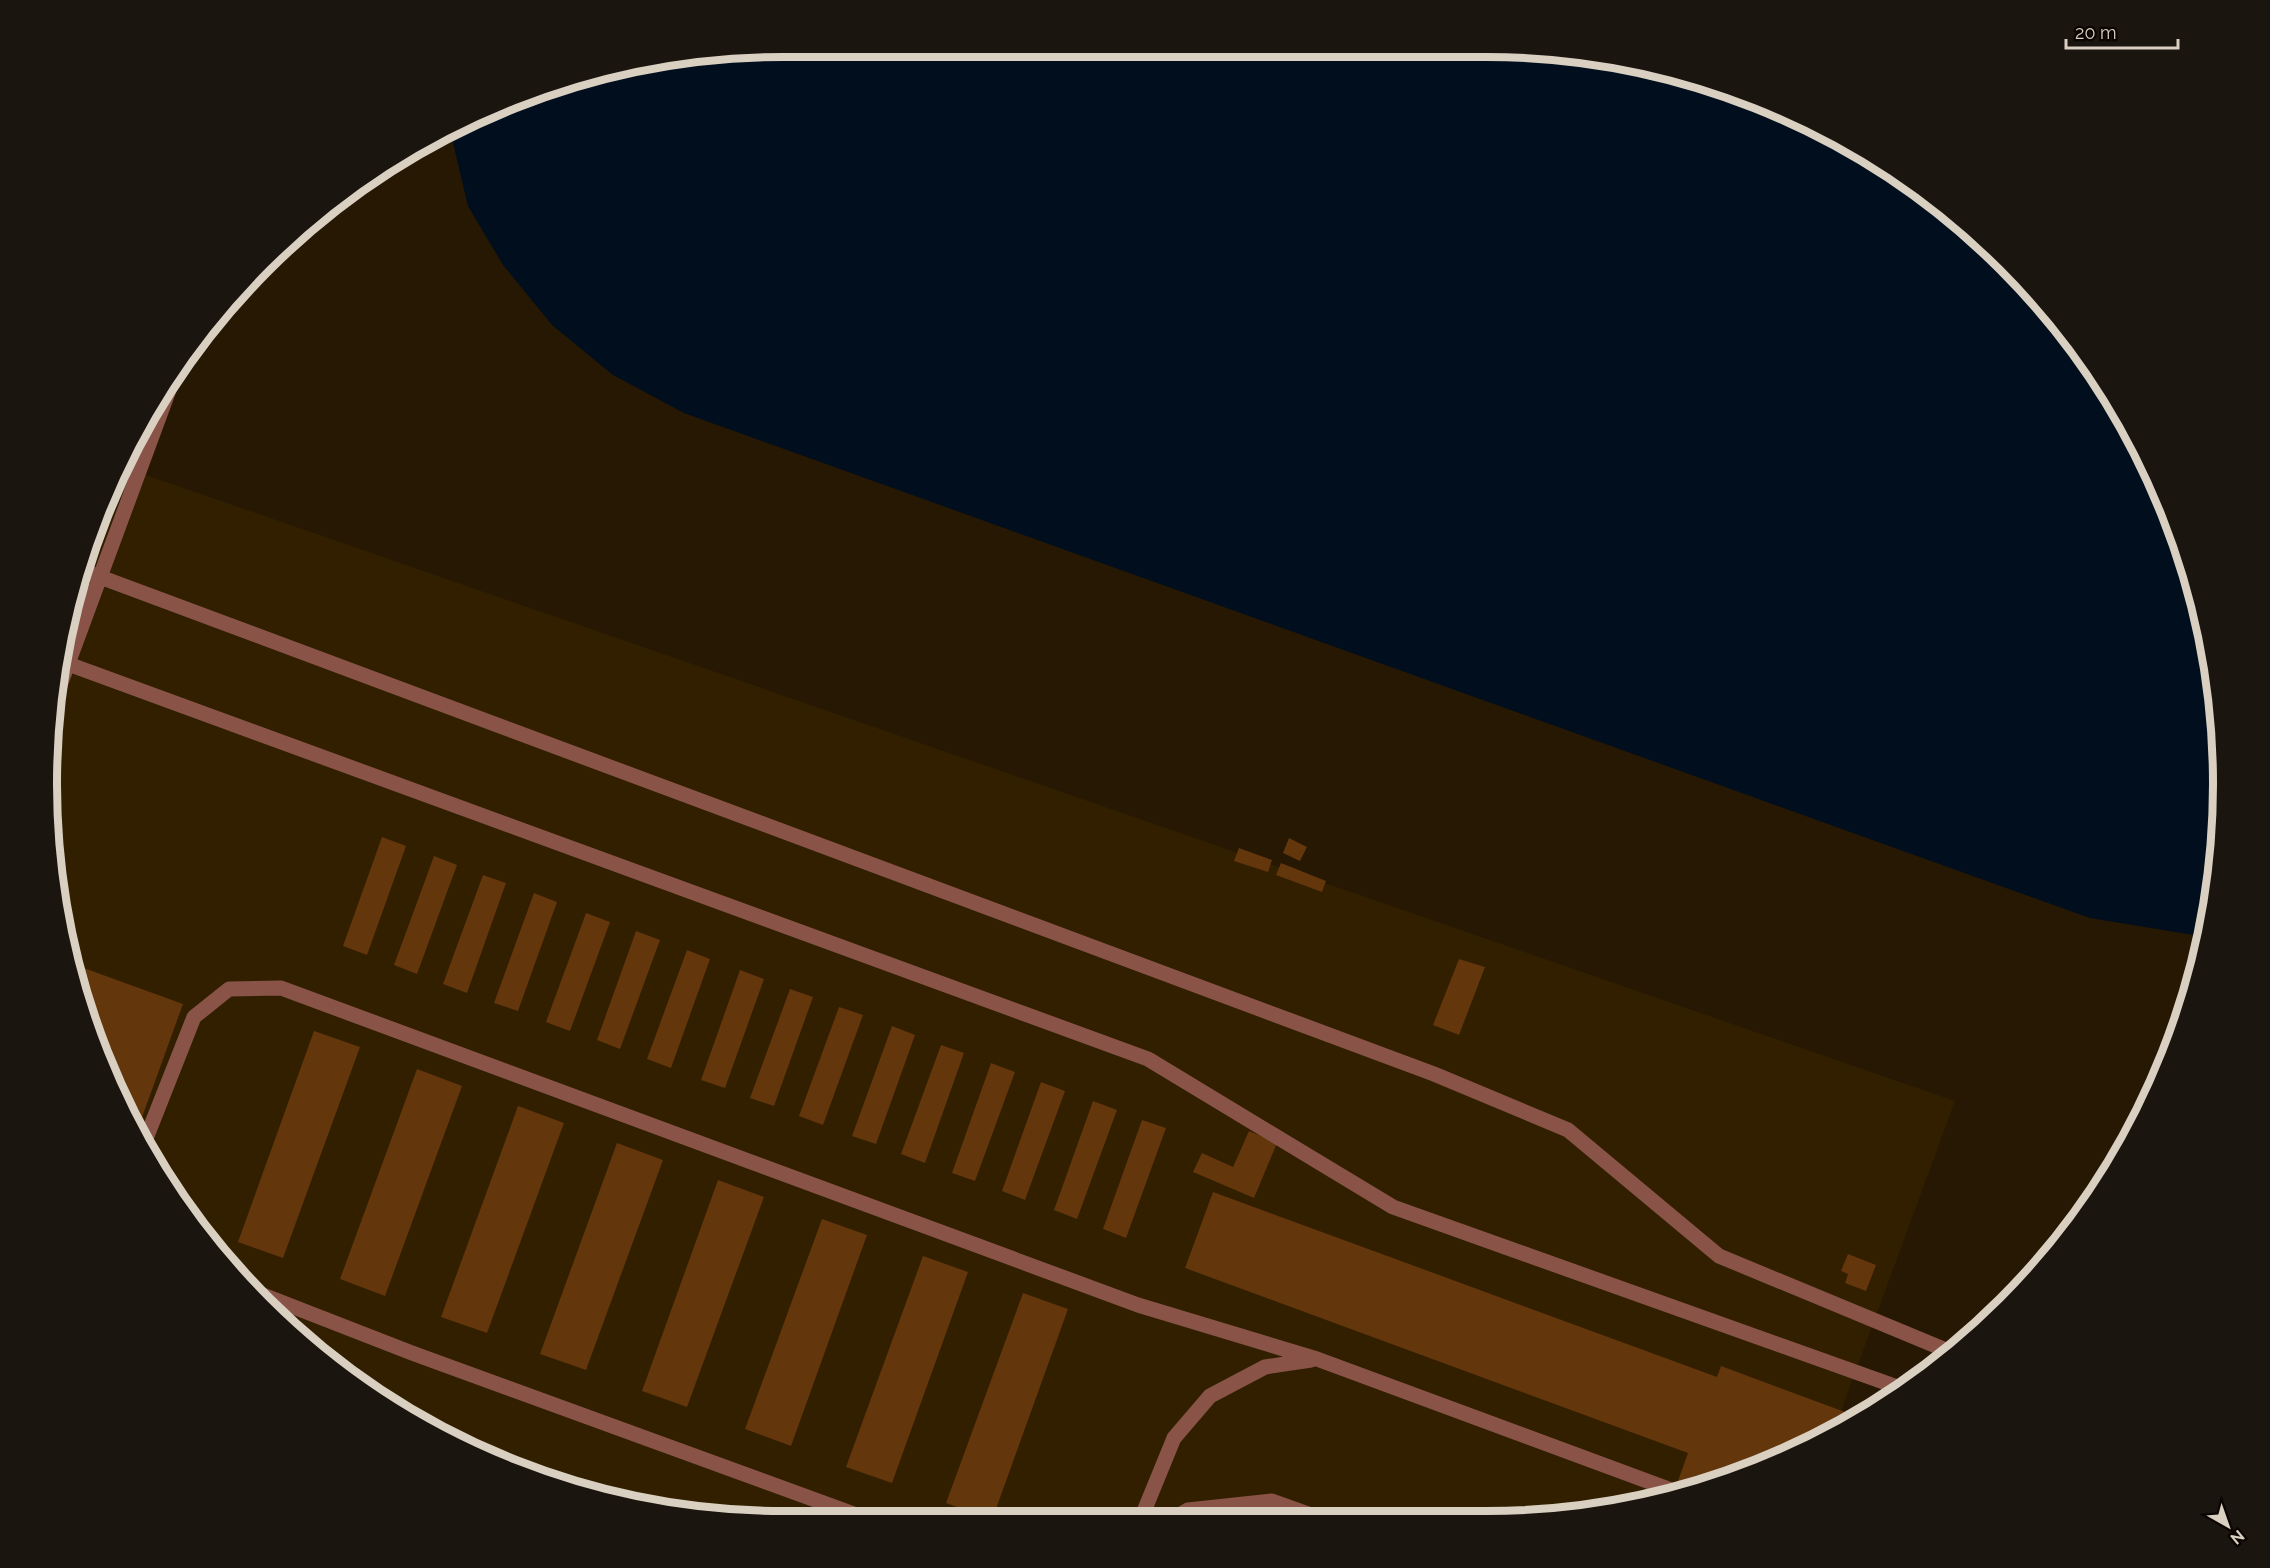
<svg xmlns="http://www.w3.org/2000/svg" width="2270" height="1568" font-family="Raleway,sans-serif">
<rect width="100%" height="100%" fill="#261802"/>
<path fill="#311f00" d="M120 466 1955 1101 1833 1433 1812 1445 1630 1507 1486 1521H784L640 1507 501 1465 374 1397 262 1305 171 1194 123 1110 61 928 48 832 53 688 103 501Z"/>
<path fill="#000e1d" d="M784 47H1486L1630 61 1723 86 1854 145 2008 263 2099 375 2167 502 2209 640 2223 784 2209 928 2206 937 2090 918 684 413 613 375 552 325 503 265 468 206 450 130 501 103 593 72Z"/>
<path fill="#64360b" d="M382 837 406 846 367 955 343 946Z
M1289 838 1307 847 1300 861 1283 853Z
M1239 848 1272 860 1268 872 1234 861Z
M434 856 457 865 417 974 394 965Z
M1281 863 1326 881 1322 892 1276 875Z
M483 875 506 883 467 993 443 984Z
M534 893 557 902 518 1011 494 1003Z
M586 913 610 922 570 1031 546 1022Z
M636 931 660 940 620 1049 597 1040Z
M687 950 710 959 671 1068 647 1059Z
M1459 959 1485 967 1459 1035 1433 1025Z
M81 967 183 1004 136 1134 123 1110 77 977Z
M740 970 764 979 725 1088 701 1080Z
M790 989 813 997 774 1106 750 1098Z
M839 1007 863 1015 823 1125 799 1116Z
M892 1026 915 1035 876 1144 852 1136Z
M314 1031 360 1047 283 1258 238 1242Z
M941 1045 964 1053 925 1163 901 1154Z
M991 1063 1015 1072 975 1181 952 1173Z
M417 1069 462 1086 385 1296 340 1279Z
M1041 1082 1065 1091 1025 1200 1002 1191Z
M1093 1101 1117 1110 1077 1219 1054 1210Z
M518 1106 564 1123 487 1333 441 1317Z
M1142 1120 1166 1128 1126 1238 1103 1229Z
M1249 1131 1277 1143 1254 1198 1193 1172 1202 1153 1233 1167Z
M617 1143 663 1160 586 1370 540 1354Z
M718 1180 764 1197 687 1407 642 1391Z
M1213 1192 1717 1377 1721 1366 1845 1412 1838 1429 1812 1445 1674 1492 1688 1453 1185 1268Z
M822 1219 867 1235 791 1446 745 1429Z
M1848 1254 1876 1265 1866 1291 1845 1283 1848 1274 1841 1271Z
M923 1256 968 1272 892 1483 846 1467Z
M1023 1293 1068 1309 992 1520 946 1503Z"/>
<g fill="none" stroke-linecap="round" stroke-linejoin="round">
<path stroke="#895447" stroke-width="15" d="M84 571 1434 1074 1568 1130 1719 1256 1953 1353
M60 661 1148 1059 1393 1207 1903 1389
M52 707 175 374
M143 1146 194 1017 229 989 281 988 1138 1305 1317 1359 1674 1491
M250 1290 412 1353 873 1521
M1140 1521 1174 1438 1210 1396 1265 1367 1311 1360
M1169 1521 1188 1510 1272 1501 1328 1521"/>
</g>
<path d="M0 0H2270V1568H0ZM784 57H1486A727 727 0 0 1 2213 784V784A727 727 0 0 1 1486 1511H784A727 727 0 0 1 57 784V784A727 727 0 0 1 784 57Z" fill="#1b1510" fill-rule="evenodd"/>
<path fill="none" stroke="#d9d0c2" stroke-width="8" d="M784 57H1486A727 727 0 0 1 2213 784V784A727 727 0 0 1 1486 1511H784A727 727 0 0 1 57 784V784A727 727 0 0 1 784 57Z"/>
<g transform="translate(2228 1526) rotate(140)" stroke="#0a0501" stroke-width="4.5" paint-order="stroke">
<path d="M0-4.5L10 22L0 15L-10 22Z" fill="#d9d0c2"/>
<text y="-9" font-size="16" font-weight="bold" text-anchor="middle" fill="#d9d0c2">N</text>
</g>
<path d="M2066 39v9h112v-9" fill="none" stroke="#d9d0c2" stroke-width="3"/>
<text x="2075" y="39" font-size="18" fill="#d9d0c2" stroke="#0a0501" stroke-width="4.5" paint-order="stroke">20 m</text>
</svg>
